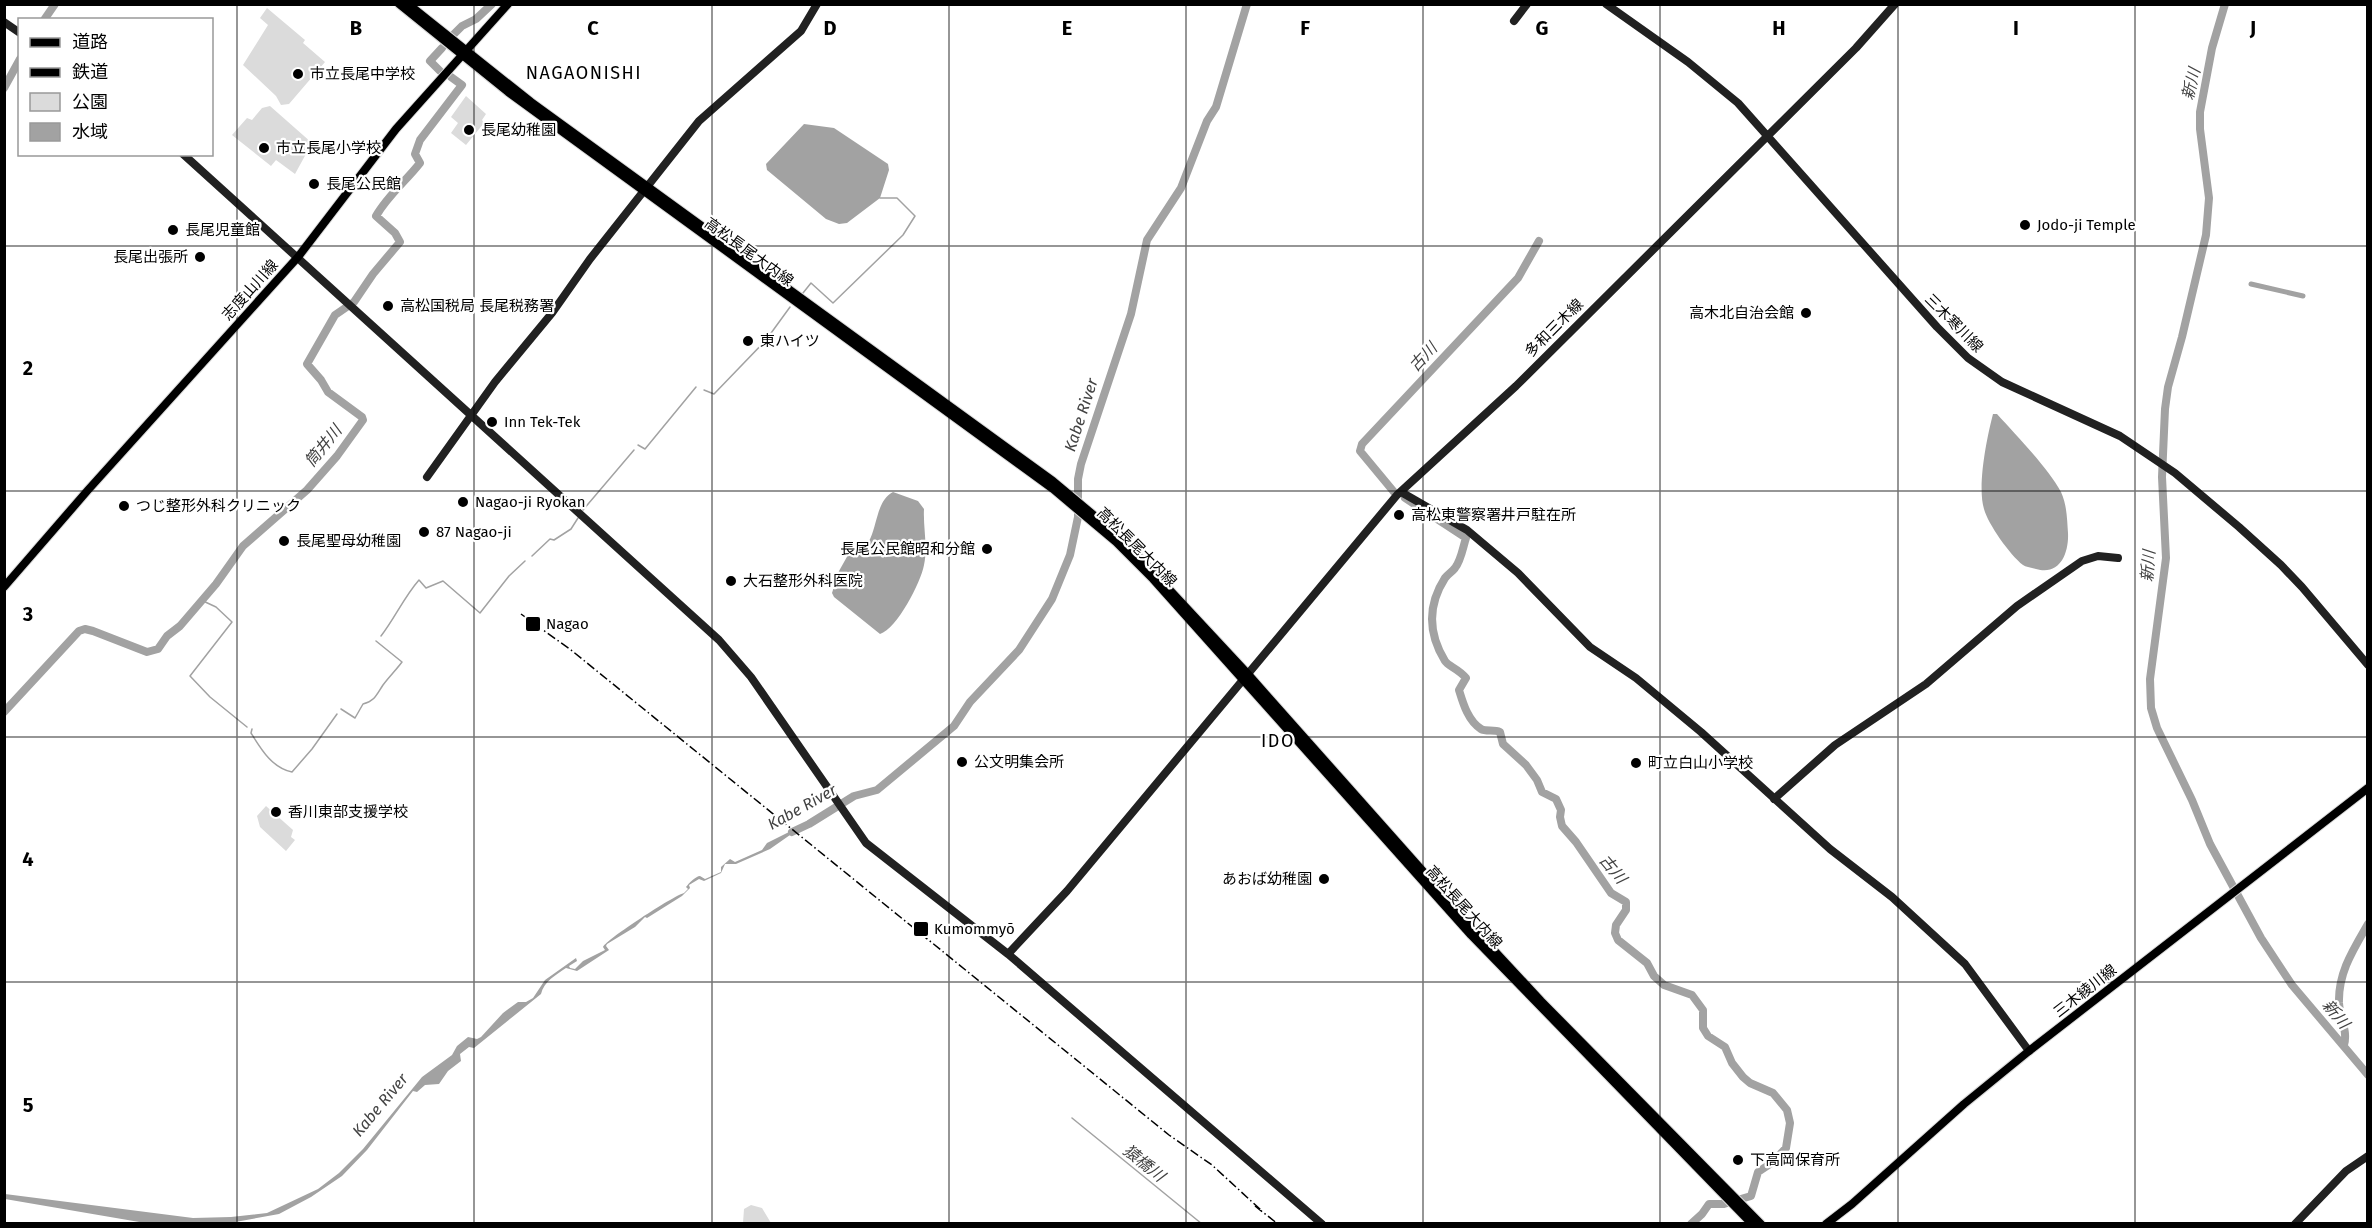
<svg xmlns="http://www.w3.org/2000/svg" width="2372" height="1228" font-family="'Fira Sans','Noto Sans JP',sans-serif">
<rect width="100%" height="100%" fill="#fff"/>
<path fill="#dbdbdb" d="M267 8 305 40 303 43 325 62 289 104 281 105 276 96 243 65 268 25 260 18Z
M466 96 486 114 482 120 484 123 466 145 451 133 458 123 451 117Z
M270 106 312 143 295 174 276 160 271 166 232 135 247 118 252 120 262 108Z
M266 806 293 830 291 837 295 840 286 851 260 827 257 816Z
M751 1205 762 1208 771 1223H743L744 1209Z"/>
<path fill="#a2a2a2" d="M804 124 834 128 888 164 889 170 880 198 847 223 839 224 826 219 767 170 766 164Z
M1993 414H1997C2016 435 2048 468 2061 492 2067 505 2067 519 2068 533 2069 553 2060 576 2036 569 2032 568 2026 567 2023 565 2010 555 1988 524 1984 509 1977 486 1987 437 1993 414Z
M893 492 918 501 924 509C923 527 928 547 924 565 921 582 897 629 880 634L834 597 832 593 839 571 848 555C882 553 869 504 893 492Z
M799 827 800 828 770 849 736 864H725L721 873 704 881 699 879 689 885 690 888 682 896 647 918 645 917 635 927 607 944 606 946 609 950 577 971 566 968C556 975 544 981 541 994L474 1048 469 1047 460 1054 461 1061 448 1071 439 1084 425 1085 417 1092 413 1091 367 1150 342 1176 311 1197 279 1214 230 1223 151 1224 5 1199V1194L193 1218 231 1217 267 1213 318 1189 339 1173 363 1149 422 1077 452 1055 457 1046 468 1037 477 1039 481 1037 503 1013 518 1002H526L533 998 545 980 576 958 577 961 569 966 570 968 575 969 583 961 605 950 603 947C607 939 673 896 684 893L688 889 686 887C689 883 696 876 700 876L705 879 721 872V867L730 859 735 862 762 850 767 843Z"/>
<g fill="none" stroke-linecap="round" stroke-linejoin="round">
<path stroke="#a2a2a2" stroke-width="1.5" d="M803 293 811 283 833 303 903 235 915 216 897 198H880
M704 390 714 394 766 340 790 307
M638 445 645 449 696 387
M583 510 634 450
M532 556 550 539 554 540 571 529 578 518
M201 600 216 607 232 622 190 676 210 697 247 727
M381 636C395 618 404 597 419 580L426 588 443 581 480 613 509 576 525 561
M341 709 355 718 363 704C375 701 377 694 383 685 389 677 396 670 402 662L376 641
M252 729 251 733C261 749 272 768 292 772L312 749 337 714
M1072 1118 1202 1224"/>
<path stroke="#a2a2a2" stroke-width="5" d="M2251 284 2303 296"/>
<path stroke="#a2a2a2" stroke-width="8" d="M2225 4 2212 48 2200 112V129L2209 198 2206 235 2182 337 2168 387 2165 409 2162 477 2166 558 2150 679 2151 708 2157 728 2192 800 2210 844 2261 938 2292 985 2368 1075
M44 20 55 4
M454 34 462 26 476 19 492 4
M440 71 430 61 442 48
M4 88 20 59
M1394 492 1360 451 1362 444 1518 278 1539 241
M1405 498 1466 538C1463 547 1461 561 1455 568 1452 572 1448 574 1445 578 1427 606 1428 633 1445 661 1448 666 1459 669 1466 678L1459 690C1463 703 1468 721 1481 729 1486 732 1494 729 1500 732L1503 744 1526 765 1537 780 1542 792 1556 799 1561 810 1560 817 1562 826 1576 842 1611 893 1626 902V910L1616 925 1615 933 1618 940 1647 963 1654 976 1664 985 1692 995 1703 1010V1028L1708 1036 1725 1047 1732 1063 1743 1077 1750 1083 1773 1093 1787 1110 1790 1123 1786 1148 1773 1162 1758 1172 1751 1196 1724 1204H1709L1702 1214 1691 1224
M4 712 79 631 85 629 93 631 147 652 158 649 167 636 180 626 216 584 243 546 307 490 337 456 363 420 362 417 328 392 321 380 307 364 335 315 354 302 373 274 400 242 395 233 376 216C388 195 406 181 420 163L415 154 420 140 462 85 451 77
M792 832 809 824 854 796 877 790 954 726 970 702 1019 650 1052 599 1070 555 1078 517V479L1081 464 1131 314 1147 240 1181 188 1207 121 1216 107 1247 4
M2344 1045C2348 1031 2340 1018 2339 1003 2338 973 2353 950 2368 924"/>
<defs>
<path id="primary" d="M399 4 508 92 1053 489 1116 542 1153 579 1471 935 1752 1224
M408 4 531 102 1053 481 1115 533
M1125 542 1247 673 1476 931 1541 1001 1761 1224
M4 587 88 490 298 257 396 129 508 4
M1826 1224 1852 1204 1964 1104 2029 1051 2368 788"/>
</defs>
<use href="#primary" stroke="#dbdbdb" stroke-width="10"/>
<path stroke="#212121" stroke-width="8" d="M1606 4 1688 62 1738 103 1937 327 1968 358 2002 382 2120 436 2175 473 2239 527 2281 565 2302 587 2368 665
M1514 21 1527 4
M4 22 20 33
M183 154 719 640 751 677 866 843 1008 954 1322 1224
M427 477 495 382 552 313 590 259 699 121 801 31 817 4
M1401 492 1467 530 1518 573 1590 647 1636 678 1701 732 1830 849 1892 897 1965 964 2029 1051
M1774 799 1835 745 1926 684 2017 606 2082 561 2098 556 2118 558
M1008 954 1067 891 1397 495 1516 386 1856 48 1895 4
M2295 1224 2346 1171 2368 1156"/>
<use href="#primary" stroke="#000" stroke-width="8"/>
<path stroke="#000" stroke-width="1.5" stroke-dasharray="9 3 1.5 3" stroke-linecap="butt" d="M521 614 571 650 1169 1135 1212 1165 1262 1211
M1255 1206 1278 1224"/>
</g>
<path fill="none" stroke="#000" stroke-width="1.5" stroke-opacity="0.55" d="M237 4V1224M474 4V1224M712 4V1224M949 4V1224M1186 4V1224M1423 4V1224M1660 4V1224M1898 4V1224M2135 4V1224M4 246H2368M4 491H2368M4 737H2368M4 982H2368"/>
<g fill="#000" stroke="#fff" stroke-width="2">
<circle cx="298" cy="74" r="6"/>
<circle cx="469" cy="130" r="6"/>
<circle cx="264" cy="148" r="6"/>
<circle cx="314" cy="184" r="6"/>
<circle cx="2025" cy="225" r="6"/>
<circle cx="173" cy="230" r="6"/>
<circle cx="200" cy="257" r="6"/>
<circle cx="388" cy="306" r="6"/>
<circle cx="1806" cy="313" r="6"/>
<circle cx="748" cy="341" r="6"/>
<circle cx="492" cy="422" r="6"/>
<circle cx="463" cy="502" r="6"/>
<circle cx="124" cy="506" r="6"/>
<circle cx="1399" cy="515" r="6"/>
<circle cx="424" cy="532" r="6"/>
<circle cx="284" cy="541" r="6"/>
<circle cx="987" cy="549" r="6"/>
<circle cx="731" cy="581" r="6"/>
<rect x="525" y="616" width="16" height="16" rx="3"/>
<circle cx="962" cy="762" r="6"/>
<circle cx="1636" cy="763" r="6"/>
<circle cx="276" cy="812" r="6"/>
<circle cx="1324" cy="879" r="6"/>
<rect x="913" y="921" width="16" height="16" rx="3"/>
<circle cx="1738" cy="1160" r="6"/>
</g>
<g text-anchor="middle" dominant-baseline="central" stroke-width="4.5" stroke-linejoin="round" paint-order="stroke">
<g font-size="15" fill="#000" stroke="#fff" text-anchor="start">
<text x="310" y="74">市立長尾中学校</text>
<text x="481" y="130">長尾幼稚園</text>
<text x="276" y="148">市立長尾小学校</text>
<text x="326" y="184">長尾公民館</text>
<text x="2037" y="225">Jodo-ji Temple</text>
<text x="185" y="230">長尾児童館</text>
<text x="188" y="257" text-anchor="end">長尾出張所</text>
<text x="400" y="306">高松国税局 長尾税務署</text>
<text x="1794" y="313" text-anchor="end">高木北自治会館</text>
<text x="760" y="341">東ハイツ</text>
<text x="504" y="422">Inn Tek-Tek</text>
<text x="475" y="502">Nagao-ji Ryokan</text>
<text x="136" y="506">つじ整形外科クリニック</text>
<text x="1411" y="515">高松東警察署井戸駐在所</text>
<text x="436" y="532">87 Nagao-ji</text>
<text x="296" y="541">長尾聖母幼稚園</text>
<text x="975" y="549" text-anchor="end">長尾公民館昭和分館</text>
<text x="743" y="581">大石整形外科医院</text>
<text x="546" y="624">Nagao</text>
<text x="974" y="762">公文明集会所</text>
<text x="1648" y="763">町立白山小学校</text>
<text x="288" y="812">香川東部支援学校</text>
<text x="1312" y="879" text-anchor="end">あおば幼稚園</text>
<text x="934" y="929">Kumommyō</text>
<text x="1750" y="1160">下高岡保育所</text>
</g>
<g font-size="15" fill="#000" stroke="#fff">
<text transform="translate(749 252) rotate(36)">高松長尾大内線</text>
<text transform="translate(250 290) rotate(-48)">志度山川線</text>
<text transform="translate(1954 323) rotate(45)">三木寒川線</text>
<text transform="translate(1554 328) rotate(-45)">多和三木線</text>
<text transform="translate(1137 547) rotate(45)">高松長尾大内線</text>
<text transform="translate(1464 907) rotate(48)">高松長尾大内線</text>
<text transform="translate(2085 991) rotate(-38)">三木綾川線</text>
</g>
<g font-size="16" font-style="italic" fill="#434343" stroke="#fff">
<text transform="translate(2191 84) rotate(-76)">新川</text>
<text transform="translate(1423 357) rotate(-47)">古川</text>
<text transform="translate(1081 415) rotate(-72)">Kabe River</text>
<text transform="translate(323 446) rotate(-51)">筒井川</text>
<text transform="translate(2148 566) rotate(-86)">新川</text>
<text transform="translate(802 807) rotate(-29)">Kabe River</text>
<text transform="translate(1613 869) rotate(50)">古川</text>
<text transform="translate(2336 1014) rotate(50)">新川</text>
<text transform="translate(380 1105) rotate(-50)">Kabe River</text>
<text transform="translate(1144 1163) rotate(39)">猿橋川</text>
</g>
<g font-size="18" letter-spacing="1.5" fill="#000" stroke="#fff">
<text x="584" y="73">NAGAONISHI</text>
<text x="1278" y="741">IDO</text>
</g>
</g>
<g font-size="20" text-anchor="middle" font-weight="bold" fill="#000" stroke="#fff" stroke-width="4.5" stroke-linejoin="round" paint-order="stroke">
<text x="356" y="35">B</text>
<text x="593" y="35">C</text>
<text x="830" y="35">D</text>
<text x="1067" y="35">E</text>
<text x="1305" y="35">F</text>
<text x="1542" y="35">G</text>
<text x="1779" y="35">H</text>
<text x="2016" y="35">I</text>
<text x="2253" y="35">J</text>
<text x="28" y="375">2</text>
<text x="28" y="621">3</text>
<text x="28" y="866">4</text>
<text x="28" y="1112">5</text>
</g>
<rect width="2372" height="1228" fill="none" stroke="#000000" stroke-width="12"/>
<rect x="18" y="18" width="195" height="138" fill="#ffffff" stroke="#999999" stroke-width="1.5"/>
<rect x="30" y="38" width="30" height="9" fill="#000000" stroke="#999999" stroke-width="1.5"/>
<text x="72" y="48" font-size="18" fill="#000000">道路</text>
<rect x="30" y="68" width="30" height="9" fill="#000000" stroke="#999999" stroke-width="1.5"/>
<text x="72" y="78" font-size="18" fill="#000000">鉄道</text>
<rect x="30" y="93" width="30" height="18" fill="#dbdbdb" stroke="#999999" stroke-width="1.5"/>
<text x="72" y="108" font-size="18" fill="#000000">公園</text>
<rect x="30" y="123" width="30" height="18" fill="#a2a2a2" stroke="#999999" stroke-width="1.5"/>
<text x="72" y="138" font-size="18" fill="#000000">水域</text>
</svg>
